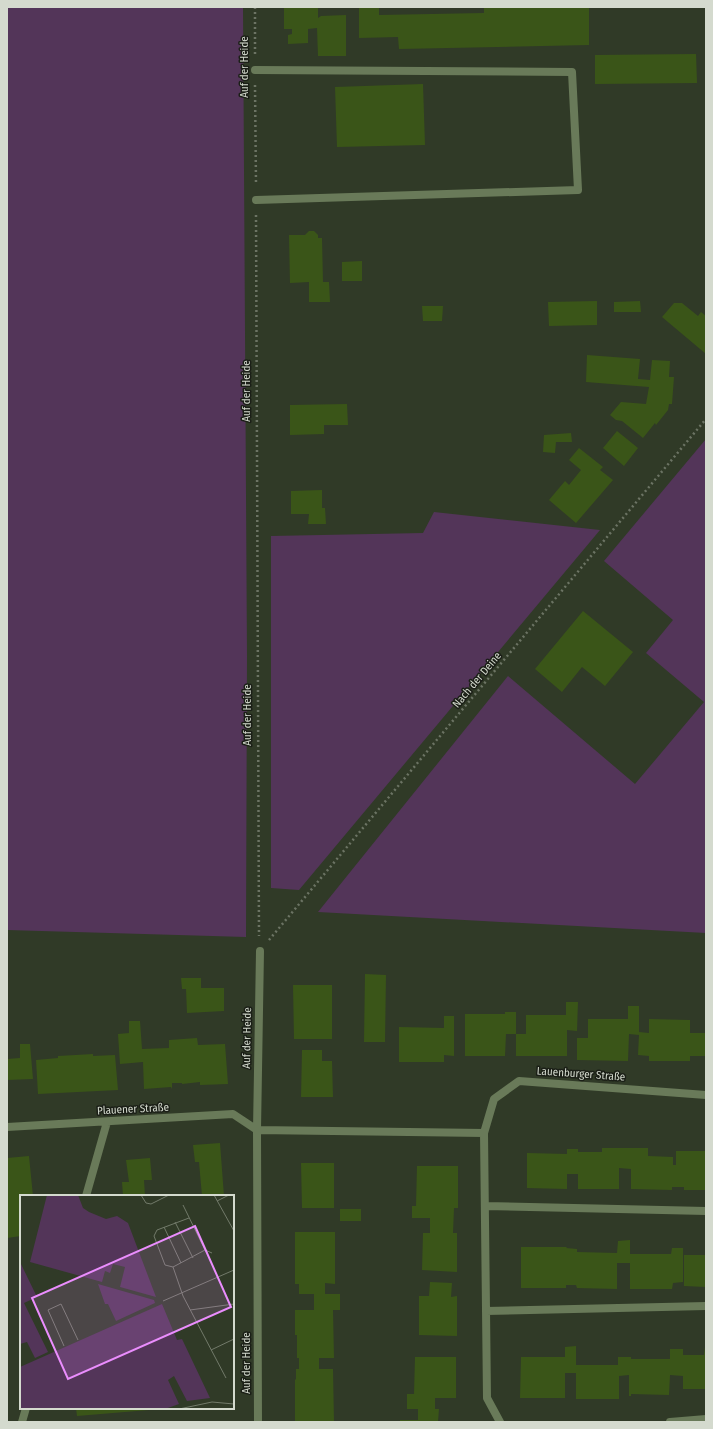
<svg xmlns="http://www.w3.org/2000/svg" width="713" height="1429" font-family="'Fira Sans Condensed',sans-serif">
<rect width="100%" height="100%" fill="#303a27"/>
<path fill="#533559" d="M7 7H243L247 656 246 937 7 930Z
M706 439V933L318 912 508 676 635 784 704 702 646 653 673 620 604 561Z
M434 512 600 530 299 890 271 888V536L423 533Z"/>
<path fill="#3a5518" d="M284 7H318V18L321 16 346 15V56H318L317 28 308 29V43L288 44V35L292 34V29H284Z
M359 7H379V15L484 13V7H589V45L399 49 398 37 359 38Z
M696 54 697 83 595 84V55Z
M423 84 425 145 337 147 335 87Z
M309 231H314L318 235V238H322L323 282H329L330 302H309V282L290 283 289 235H305Z
M362 261V281H342V262Z
M597 301V325L549 326 548 302Z
M640 301 641 312H614V302Z
M674 303H682L698 316 701 312 706 316V354L662 317Z
M422 306H443L442 321H423Z
M587 355 640 359 638 379 650 380 652 360 670 361 669 377H674L672 404H669L668 410 656 425 655 423 643 438 622 421 616 420 610 415 621 402 646 404 649 387 586 382Z
M347 404 348 425H324V434L290 435V405Z
M617 431 638 448 624 466 603 448Z
M571 433 572 442H556L555 453 543 452 544 435Z
M579 448 603 467 600 470 613 480 576 523 549 500 565 481 569 485 581 470 569 460Z
M322 490V508H325L326 524H308L309 514H291V491Z
M583 611 633 652 605 686 582 667 562 692 535 669Z
M365 974 386 975 385 1042H364Z
M181 978H201V988H224V1011L187 1013 186 989H182Z
M293 985H332V1039H294Z
M566 1002H578L577 1031 567 1030V1056H516V1034H526V1015H566Z
M628 1006H639V1032L649 1033V1019L690 1020V1033H706V1056H690V1061H649V1056L638 1055 639 1035 629 1034 628 1061 577 1060V1038H588V1019H628Z
M505 1012H516V1034H506L505 1056H465V1014H505Z
M444 1016H454V1056L444 1055V1062H399V1027L444 1028Z
M129 1021H140L142 1049 169 1048V1040L197 1038 198 1045 225 1044 228 1084 200 1085V1082L182 1084V1083H172V1089L171 1087 144 1089 143 1062 120 1064 118 1034 129 1033Z
M20 1044H30L33 1079 7 1080V1059L20 1058Z
M302 1050H322V1061H332L333 1097H301Z
M93 1054V1056L115 1055 118 1090 38 1094 36 1060 58 1058V1056Z
M220 1143 224 1196H202L199 1162H195L193 1145Z
M602 1148H648V1156L673 1157V1165H676V1151H706V1190H684V1187H672V1190L631 1189V1169L619 1168V1189H578V1174H567V1189L527 1188V1153L567 1154V1149H578V1158V1152H602Z
M29 1156 33 1196H21V1236L7 1238V1158Z
M150 1158 152 1180H144L145 1196H123L122 1182H129L126 1160Z
M301 1163H334V1208H302Z
M417 1166H458V1208H454L453 1233H457V1272L422 1270 423 1233H430V1218H412V1206H416Z
M340 1209H361V1221H340Z
M295 1232H335V1284L325 1283V1294H340V1310H333L334 1358H319V1369H333L334 1422H295V1380L296 1379V1369H299V1358H297V1335H295V1310H314V1294H299V1284H295Z
M630 1240V1254H671L672 1248H683V1282L673 1283 672 1289H630V1263H617V1289L577 1288 576 1285H566V1288H521V1247H567L566 1248 577 1249V1252L617 1253 618 1241Z
M684 1255H706V1287L684 1286Z
M430 1282 452 1283 451 1297 457 1296V1336L419 1335V1296H429Z
M576 1346V1365H618V1357H631V1359H670V1349H683V1355H704L705 1347H706V1389H683V1376L670 1375 669 1395 631 1394V1396H629V1375L619 1376V1399H576V1373H565V1398H520L521 1357H565V1347Z
M415 1357H456V1398H435V1409H439L438 1422H400V1420H418V1409H407V1394H414Z
M76 1408H161V1409L77 1416Z"/>
<g fill="none" stroke-linecap="round" stroke-linejoin="round">
<path stroke="#6c7464" stroke-width="2.5" stroke-dasharray="2 3" stroke-linecap="butt" d="M255 7V54
M255 85 256 184
M256 215 259 936
M269 940 706 419"/>
<path stroke="#697a59" stroke-width="8" d="M255 70 572 72 578 190 256 200"/>
<path stroke="#697a59" stroke-width="8" d="M7 1127 233 1114 257 1130 484 1133 494 1099 519 1081 706 1095
M484 1133 487 1398 500 1422
M86 1196 107 1122
M485 1206 706 1211
M486 1311 706 1306
M22 1422 26 1408
M258 1422 257 1130 260 951
M670 1422 706 1419"/>
</g>
<g text-anchor="middle" dominant-baseline="central" stroke-width="3" stroke-linejoin="round" paint-order="stroke">
<g font-size="11" fill="#d4dace" stroke="#1b1f17">
<text transform="translate(244 67) rotate(-90)">Auf der Heide</text>
<text transform="translate(246 391) rotate(-90)">Auf der Heide</text>
<text transform="translate(477 680) rotate(-50)">Nach der Deine</text>
<text transform="translate(247 715) rotate(-90)">Auf der Heide</text>
<text transform="translate(247 1038) rotate(-89)">Auf der Heide</text>
<text transform="translate(581 1074) rotate(4)">Lauenburger Straße</text>
<text transform="translate(133 1109) rotate(-3)">Plauener Straße</text>
<text transform="translate(246 1363) rotate(-90)">Auf der Heide</text>
</g>
</g>
<g transform="translate(20 1195)">
<rect width="214" height="214" fill="#303a27"/>
<path d="M27 0H58L63 13 69 17 86 24 97 21 108 28 136 102 100 92 105 72 93 69 90 78 85 76 82 87 10 67ZM0 67 17 102 4 108 28 157 15 163 7 147 0 149ZM78 89 134 105 135 108 96 126 88 109H85ZM142 109 157 145 162 144 190 203 167 206 154 181 148 185 159 209 145 214H0V172Z" fill="#533559"/>
<path fill="none" stroke="#727a6a" stroke-width="1" d="M121 0 126 8 131 9 149 0M194 0 214 36M197 6 209 0M163 10 185 55M169 23 137 35 134 41 145 70 153 72 163 101 206 183M155 27 173 63M144 32 161 68M153 72 185 55 192 58M143 106 214 75M170 115 214 109M44 151 28 115 41 109 58 145M191 155 214 144M159 214 192 207 214 209"/>
<path fill="#ea8dfd" fill-opacity="0.15" stroke="#ea8dfd" stroke-width="2" d="M175 31 211 112 48 184 12 103Z"/>
<rect width="214" height="214" fill="none" stroke="#d4dace" stroke-width="2"/>
</g>
<rect width="713" height="1429" fill="none" stroke="#d4dace" stroke-width="16"/>
</svg>
